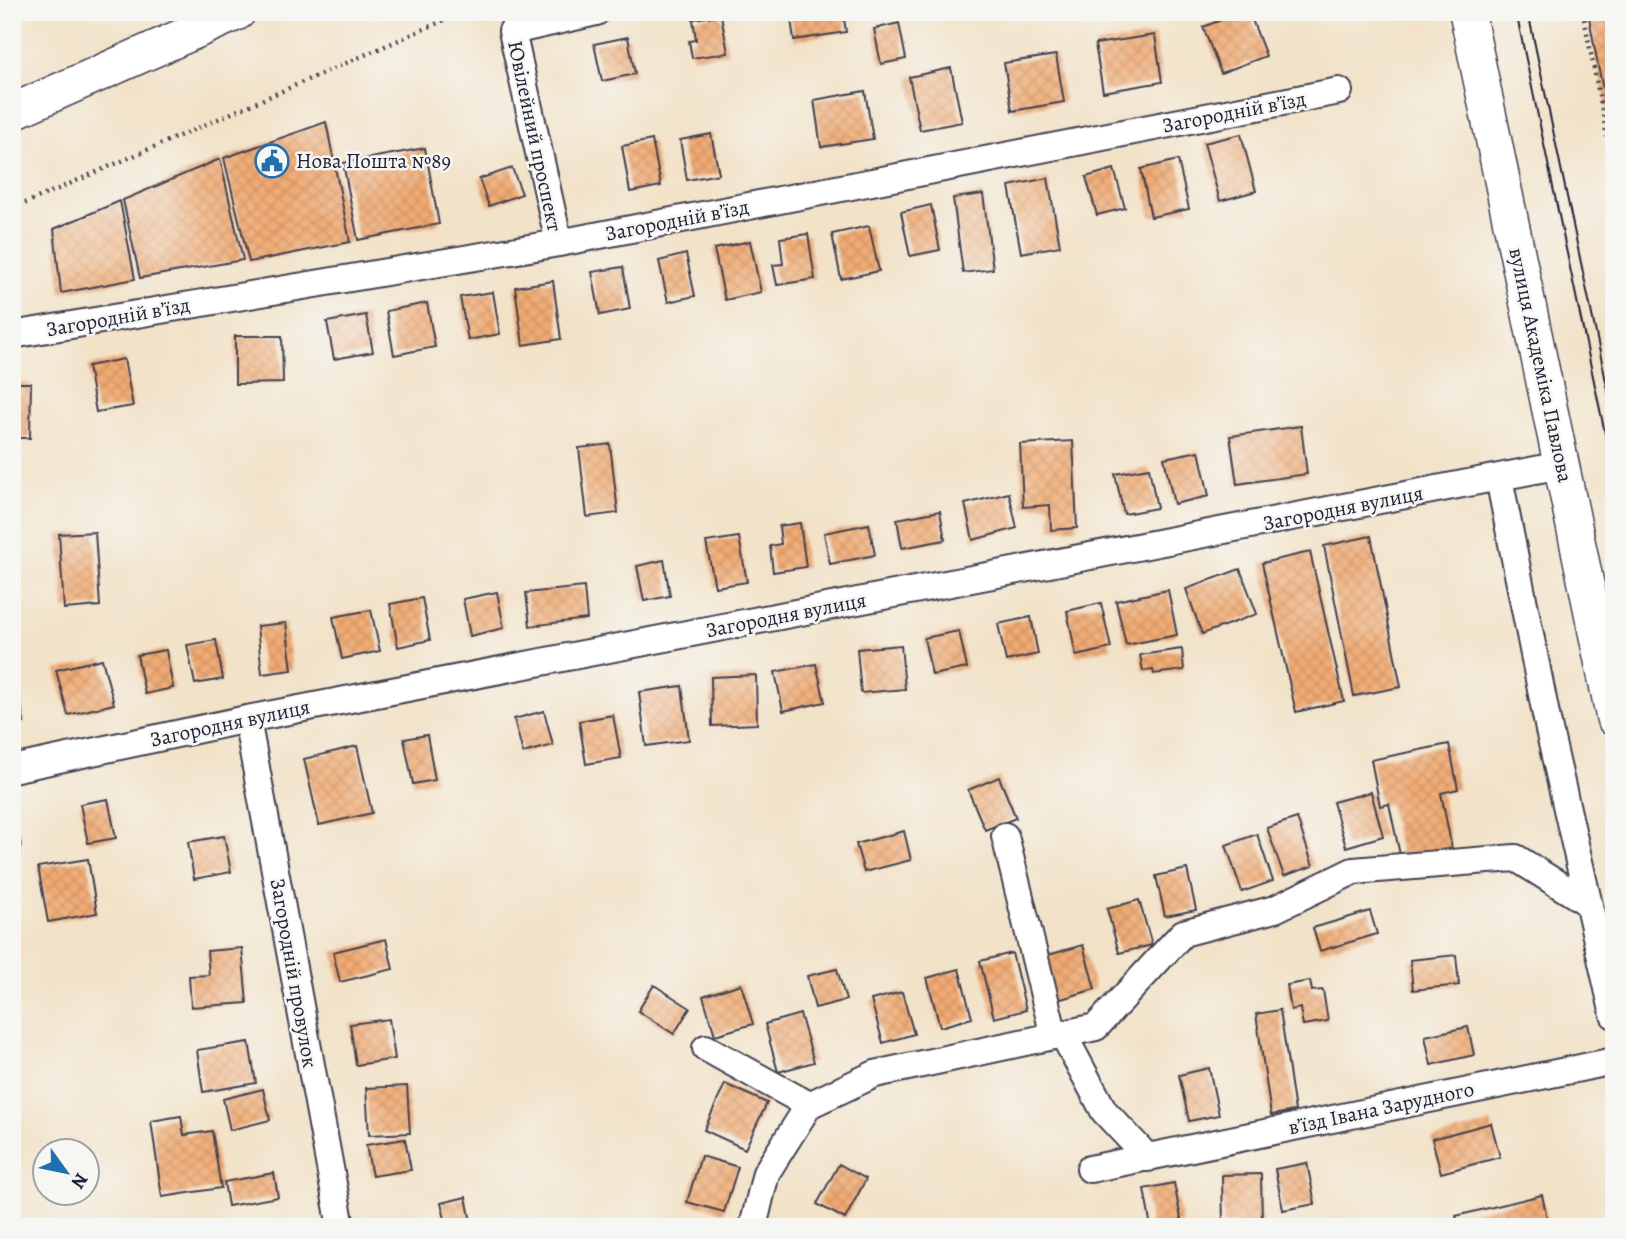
<svg xmlns="http://www.w3.org/2000/svg" width="1626" height="1239" font-family="Alegreya,serif">
<defs>
<pattern id="building-cross-hatch" width="8" height="8" patternUnits="userSpaceOnUse" patternTransform="scale(1.75)"><rect width="8" height="8" fill="#f1ab73"/><path d="M0 0l8 8M0 8l8-8" fill="none" stroke="#ce9364"/></pattern>
</defs>
<rect width="100%" height="100%" fill="#f6f6f2"/>
<filter id="ink" filterUnits="userSpaceOnUse"><feTurbulence type="fractalNoise" baseFrequency=".0143" numOctaves="2"/><feDisplacementMap in="SourceGraphic" scale="14" xChannelSelector="R" yChannelSelector="G"/><feConvolveMatrix kernelMatrix="1 2 1 2 8 2 1 2 1" color-interpolation-filters="sRGB"/></filter>
<filter id="wash" filterUnits="userSpaceOnUse"><feTurbulence type="fractalNoise" baseFrequency=".00686" numOctaves="4" result="noise"/><feDisplacementMap in="SourceGraphic" scale="28" xChannelSelector="R" yChannelSelector="G"/><feGaussianBlur stdDeviation="1.57" result="paint"/><feColorMatrix in="noise" values="0 0 0 0 0 0 0 0 0 0 0 0 0 0 0 0 0 1.4 0 .05"/><feComposite in="paint" operator="in"/></filter>
<g filter="url(#wash)">
<rect width="100%" height="100%" fill="#f2e2c8"/>
<g id="blocks">
<path fill="url(#building-cross-hatch)" d="M790 12H843L846 32 794 40Z
M1241 12H1249L1266 56 1221 73 1203 27Z
M1588 12H1614V138L1598 66Z
M721 15 728 53 692 58 689 41 696 40 693 19Z
M899 23 906 59 881 64 874 29Z
M1155 35 1162 82 1103 92 1095 44Z
M628 37 635 74 602 81 594 44Z
M1056 55 1064 102 1012 111 1004 63Z
M951 68 962 122 920 130 909 77Z
M865 91 873 139 821 147 814 100Z
M326 122 350 242 249 262 224 158Z
M711 134 719 174 687 180 680 140Z
M1241 134 1256 191 1220 201 1204 143Z
M652 140 661 186 630 192 622 146Z
M425 148 439 224 358 240 343 163Z
M220 159 243 260 140 278 123 200Z
M1178 160 1189 209 1151 217 1141 169Z
M512 168 522 194 489 206 479 179Z
M1114 169 1125 208 1097 215 1086 177Z
M1048 178 1060 246 1021 253 1009 186Z
M983 194 993 269 963 273 953 198Z
M120 201 135 279 61 293 54 229Z
M931 205 940 250 910 256 901 212Z
M869 226 879 271 841 279 832 234Z
M808 234 815 279 777 285 773 265 783 264 780 238Z
M750 241 761 292 725 300 714 249Z
M686 254 695 296 668 302 659 261Z
M623 267 630 309 600 315 592 272Z
M553 281 561 339 523 345 515 287Z
M493 292 500 334 468 340 460 297Z
M427 303 435 347 394 355 386 311Z
M366 315 373 352 334 359 327 322Z
M235 336H282L283 383 235 384Z
M124 359 133 406 96 412 88 366Z
M12 383H31L30 438H12Z
M1301 426 1307 474 1237 484 1230 436Z
M1073 441 1077 528 1051 530 1050 505 1023 507 1020 444Z
M610 444 618 513 587 517 579 448Z
M1199 451 1209 496 1174 504 1164 458Z
M1149 468 1157 508 1124 514 1115 474Z
M1009 493 1017 528 973 540 965 504Z
M940 511 945 540 902 548 897 519Z
M800 523 806 567 773 572 770 546 781 544 779 526Z
M869 524 875 555 830 564 824 533Z
M95 532 100 606 64 609 59 534Z
M1371 536 1401 687 1354 696 1324 546Z
M739 537 747 582 715 587 706 542Z
M1310 552 1344 701 1296 712 1262 563Z
M664 560 670 596 644 601 637 566Z
M1240 569 1257 614 1202 634 1186 589Z
M584 587 587 619 530 626 526 593Z
M1168 590 1177 635 1126 645 1116 601Z
M497 592 504 628 470 636 463 599Z
M422 598 430 640 398 647 390 604Z
M1101 603 1111 648 1076 656 1067 611Z
M371 610 380 651 342 659 333 617Z
M1031 617 1038 654 1006 661 998 624Z
M286 623 292 670 262 674 257 626Z
M959 631 967 668 932 675 924 638Z
M216 640 223 679 195 684 187 645Z
M901 645 905 689 861 693 857 649Z
M1182 649 1184 670 1154 674 1153 670 1143 671 1140 655Z
M166 650 173 688 145 694 137 655Z
M102 659 114 704 68 715 56 670Z
M816 664 825 702 783 711 775 672Z
M756 675 757 724 712 726 711 677Z
M682 686 689 740 646 746 639 692Z
M18 687 24 723 12 726V688Z
M544 711 553 745 523 753 514 719Z
M613 715 621 758 586 764 579 721Z
M427 735 435 780 413 784 404 739Z
M1449 744 1458 789 1441 793 1453 854 1402 864 1389 804 1380 806 1371 760Z
M357 746 372 813 319 825 304 759Z
M999 777 1016 818 985 830 968 790Z
M1371 792 1383 836 1346 847 1333 802Z
M108 799 116 838 88 843 80 804Z
M12 808 21 846 12 848Z
M1297 818 1313 866 1284 876 1267 828Z
M904 831 911 860 864 872 856 844Z
M1257 834 1273 881 1242 892 1226 845Z
M224 836 231 872 194 879 188 842Z
M88 859 97 913 48 922 38 867Z
M1187 869 1196 910 1165 916 1156 876Z
M1139 900 1152 945 1119 953 1107 909Z
M1370 911 1377 934 1320 951 1313 928Z
M386 939 393 969 340 982 333 952Z
M1083 945 1095 989 1051 1002 1038 958Z
M242 948 247 1003 191 1007 189 976 209 975 207 951Z
M1012 953 1026 1010 994 1018 980 961Z
M1456 955 1459 985 1413 990 1410 960Z
M837 969 846 1000 815 1008 807 976Z
M959 969 972 1018 940 1027 927 978Z
M1310 981 1312 991 1323 990 1328 1021 1303 1025 1300 1008 1291 1010 1287 985Z
M741 984 753 1024 715 1035 703 996Z
M654 985 690 1008 674 1034 638 1011Z
M902 992 914 1034 883 1043 871 1000Z
M1280 1010 1295 1111 1271 1115 1256 1014Z
M800 1014 814 1062 778 1072 765 1024Z
M389 1019 395 1059 356 1065 350 1024Z
M1468 1027 1474 1055 1431 1065 1425 1036Z
M249 1042 256 1083 203 1092 197 1050Z
M1209 1068 1219 1115 1189 1121 1179 1075Z
M725 1084 767 1103 745 1149 704 1130Z
M407 1086 410 1133 369 1135 366 1088Z
M263 1089 270 1120 230 1130 223 1099Z
M181 1116 184 1135 212 1131 221 1188 162 1197 151 1121Z
M1491 1123 1500 1157 1441 1173 1432 1139Z
M405 1139 411 1170 372 1176 366 1145Z
M701 1156 738 1167 724 1212 687 1202Z
M1307 1163 1315 1204 1283 1210 1275 1169Z
M839 1164 866 1179 845 1219 817 1204Z
M274 1173 278 1197 228 1206 224 1182Z
M1261 1174 1262 1225H1223L1222 1175Z
M1174 1183 1182 1224 1151 1227 1144 1189Z
M1542 1195 1549 1227H1459L1456 1216Z
M466 1197 472 1227H447L441 1203Z"/>
</g>
</g>
<g filter="url(#ink)">
<use href="#blocks" fill-opacity="0" stroke="#413f50" stroke-width="2"/>
<g fill="none" stroke-linecap="round" stroke-linejoin="round">
<defs>
<path id="minor" d="M559 243 512 31 596 12
M12 335 559 243 1339 91
M1499 478 1549 730 1614 1015
M247 719 341 1227
M12 769 247 719 1561 465
M1005 836 1054 1036
M1063 1034 1104 1111 1148 1158
M706 1048 809 1105
M1090 1169 1614 1061
M753 1227 766 1173 809 1105 875 1074 1096 1027 1183 933 1275 909 1353 871 1488 860 1516 858 1588 903"/>
<path id="major" d="M1467 12 1614 718
M12 112 238 12"/>
</defs>
<use href="#minor" stroke="#413f50" stroke-width="30"/>
<use href="#major" stroke="#413f50" stroke-width="38"/>
<path stroke="#413f50" stroke-width="4.5" stroke-dasharray="2 5" stroke-linecap="butt" d="M1583 12 1614 173
M12 209 463 12"/>
<use href="#minor" stroke="#fff" stroke-width="26"/>
<use href="#major" stroke="#fff" stroke-width="35"/>
<path stroke="#22223b" stroke-width="2" d="M1516 12 1614 476
M1528 12 1614 419"/>
</g>
</g>
<defs>
<symbol id="civic-ring" viewBox="-11 -11 22 22"><circle r="9.5" fill="#f6f6f2" stroke="#1f6fb2" stroke-width="1.5"/><path d="M-.6-6.5H3V-4.5H.6V-3L4-1V1h2V6H-6V1h2V-1L-.6-3ZM-1.2 2.5V6h2.4V2.5Z" fill="#1f6fb2"/></symbol>
</defs>
<g fill-rule="evenodd">
<use href="#civic-ring" x="253" y="142" width="38" height="38"/>
</g>
<g text-anchor="middle" dominant-baseline="central" stroke-width="5" stroke-linejoin="round" paint-order="stroke">
<g font-size="21" fill="#22223b" stroke="#f6f6f2">
<text transform="translate(1234 112) rotate(-11)">Загородній вʼїзд</text>
<text transform="translate(535 136) rotate(78)">Ювілейний проспект</text>
<text transform="translate(677 220) rotate(-11)">Загородній вʼїзд</text>
<text transform="translate(118 317) rotate(-10)">Загородній вʼїзд</text>
<text transform="translate(1541 365) rotate(78)">вулиця Академіка Павлова</text>
<text transform="translate(1343 508) rotate(-11)">Загородня вулиця</text>
<text transform="translate(786 615) rotate(-11)">Загородня вулиця</text>
<text transform="translate(230 723) rotate(-12)">Загородня вулиця</text>
<text transform="translate(294 973) rotate(80)">Загородній провулок</text>
<text transform="translate(1381 1108) rotate(-12)">в’їзд Івана Зарудного</text>
</g>
<g font-size="21" fill="#22223b" stroke="#f6f6f2" text-anchor="start">
<text x="296" y="161">Нова Пошта №89</text>
</g>
</g>
<rect width="1626" height="1239" fill="none" stroke="#f6f6f2" stroke-width="42"/>
<g transform="translate(66 1172) rotate(123)"><circle r="33" fill="#f6f6f2" stroke="#a1a1a9" stroke-width="2"/>
<path d="M0-5L12 26L0 18L-12 26Z" fill="#1f6fb2"/>
<text y="-10" font-size="19" font-weight="bold" text-anchor="middle" fill="#22223b">N</text>
</g>
</svg>
